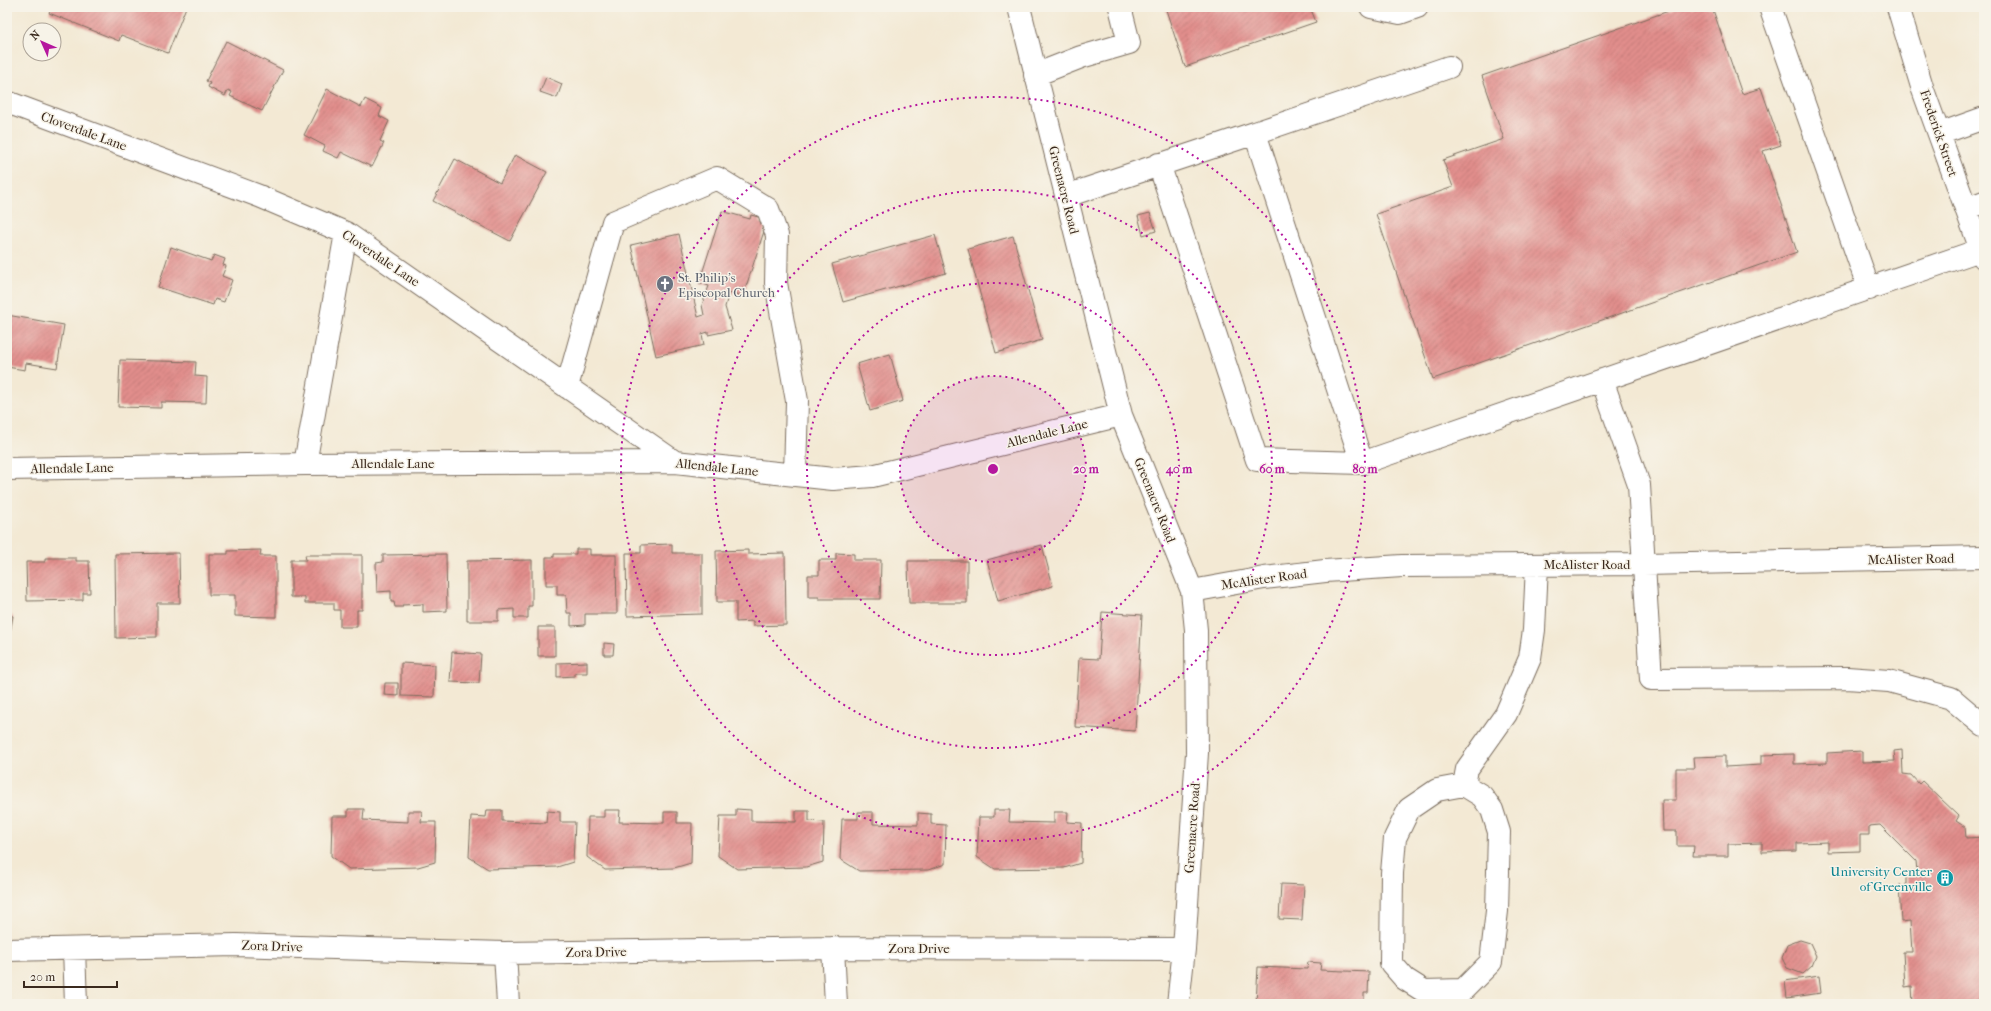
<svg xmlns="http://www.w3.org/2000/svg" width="1991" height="1011" font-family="'IM FELL French Canon',serif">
<defs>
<pattern id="building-hatch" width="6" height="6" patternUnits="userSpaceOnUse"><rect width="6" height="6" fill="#e28e8c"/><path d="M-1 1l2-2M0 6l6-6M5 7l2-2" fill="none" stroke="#b87472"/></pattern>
</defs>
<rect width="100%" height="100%" fill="#f7f3e8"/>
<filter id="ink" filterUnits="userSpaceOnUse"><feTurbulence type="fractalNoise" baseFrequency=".025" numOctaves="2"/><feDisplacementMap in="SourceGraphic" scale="8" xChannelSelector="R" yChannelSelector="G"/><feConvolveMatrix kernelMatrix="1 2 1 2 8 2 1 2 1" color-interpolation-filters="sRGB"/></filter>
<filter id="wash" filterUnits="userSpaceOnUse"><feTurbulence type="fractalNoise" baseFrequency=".012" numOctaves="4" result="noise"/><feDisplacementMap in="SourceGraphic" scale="16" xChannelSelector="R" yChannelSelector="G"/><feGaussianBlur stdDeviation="0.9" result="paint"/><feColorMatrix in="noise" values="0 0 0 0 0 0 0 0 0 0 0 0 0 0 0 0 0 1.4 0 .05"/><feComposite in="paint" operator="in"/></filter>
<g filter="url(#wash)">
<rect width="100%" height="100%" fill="#f3e9d4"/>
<g id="blocks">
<path fill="url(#building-hatch)" d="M52 7H186L168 53 121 35 119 41 49 13Z
M1165 7H1310L1316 22 1185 67Z
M1680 7H1712L1742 94 1761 88 1781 145 1763 151 1797 252 1433 379 1376 214 1453 187 1443 160 1504 139 1482 76Z
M226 41 283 70 262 111 230 96 232 92 228 90 225 96 208 87 210 83 206 81Z
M546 77 562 84 557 98 540 92Z
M327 89 361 107 365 99 382 108 379 116 389 121 380 141 384 143 372 167 341 152 338 158 323 151 325 146 304 135Z
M515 155 547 172 510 241 433 201 455 159 500 183Z
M722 211 750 219 751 215 762 218 760 222 766 225 743 296 729 292 725 307 732 330 708 335V332L702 334 704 345 656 356 631 245 679 234 698 317 704 315 702 305 709 286 699 283Z
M1150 213 1156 231 1143 235 1138 216Z
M935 235 946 273 843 302 832 264Z
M1013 236 1042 340 996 353 968 249Z
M171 247 211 261 214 255 225 259 223 265 226 266 222 276 232 280 224 302 215 299 213 305 158 287Z
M7 315 64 325 57 368 26 363 25 370 7 367Z
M890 354 903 401 870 411 857 364Z
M120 360 196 362 195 376 207 377 206 403 161 402V408L118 407Z
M672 544V553H702V614L627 616 626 553H641V545Z
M1042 545 1053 586 998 601 987 560Z
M576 549H590V555H616L617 614H585V625L571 626V613H567L566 595H557V585H546V557H554V554H576Z
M261 550 260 556H276V617L235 616V595H209V554H228V551Z
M748 550V554L785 553 786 625 753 626V621L736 622V602H717L716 551Z
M179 553 180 603H157V637L116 638 115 554Z
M836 553 854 554V560H881L880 599H819V597H808V575H819V560H836Z
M446 554 447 611 423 612V604L402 605 403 607H395L394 602H391V591L377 592 376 563 383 562V555Z
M305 555H362V610H357V627H340V610H334V603H305V597H291V560H306Z
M45 558H76V561H89L90 593H83V600L27 601 26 562H45Z
M532 560V606H528V618H514V609L498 610V621H467V561Z
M908 561H967V603H909Z
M1102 612 1142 615 1135 731 1075 727 1079 658 1099 659Z
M7 615 13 616 9 639H7Z
M538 627H555V656H538Z
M604 643 614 644 613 655H604Z
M452 652 481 654 479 683 450 682Z
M587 662V673H575V676L557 677V663Z
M401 663 435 665 434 697 401 696Z
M385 683H398V696L384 695Z
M1902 750 1903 774 1911 775 1919 784 1922 781 1959 816 1956 821 1965 827 1966 838 1984 837V855H1982L1984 883V920H1983L1984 1004H1913L1912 986 1905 987 1903 952H1912L1910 921 1901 922 1899 885 1906 884V872L1917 871 1916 861 1880 825 1869 826V835H1860V851L1828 852V842L1797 843V851L1762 852V843L1728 844V856H1693L1694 846H1677V831H1663L1662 800H1676V768H1694L1693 757 1725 756V767L1761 765V755L1794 754V764L1827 763V753L1862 751V762L1895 761 1894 751Z
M348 809H364L363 820 408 822V811H422L421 822H436L435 862 418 867 349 869 331 856 332 816H348Z
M736 809 751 810V821L796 822V811H809V821L824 822 823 862 806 867 737 869 718 856 720 816H736Z
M487 810H502V821L546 823 547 811 560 812V822H575L573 862 557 867 488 869 469 857 471 816 486 817Z
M604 810H620L619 822 664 823V812H677V823H692L691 863 674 868 605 870 587 857 588 817H604Z
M994 810H1010L1009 822 1054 823V812H1068L1067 822 1082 823 1081 863 1064 868 995 869 977 857 979 817H994Z
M858 812H873V824L918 825V813L931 814V824L946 825 945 864 928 870 859 871 840 859 842 819H858Z
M1281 884 1304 885 1302 920 1279 919Z
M1800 940 1810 943 1816 956 1812 966 1803 974 1787 968 1782 958 1787 945Z
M1308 962 1321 963 1320 970 1369 972 1368 993H1364V1004H1256L1258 967 1307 969Z
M1819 976 1821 993 1787 998 1785 981Z"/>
</g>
</g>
<g filter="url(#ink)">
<use href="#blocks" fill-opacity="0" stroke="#7b6d5e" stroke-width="1"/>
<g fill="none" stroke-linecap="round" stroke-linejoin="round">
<defs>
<path id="minor" d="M1019 7 1121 415 1192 591 1196 630 1197 753 1184 949 1178 1004
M1371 7 1400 13 1417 7
M1770 7 1869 289
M1898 7 1923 90 1984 258
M1035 75 1081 57 1129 43 1120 7
M7 102 259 196 346 233 675 462
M1255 133 1449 67
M1939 134 1984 118
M1159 164 1257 460 1362 463
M1066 196 1255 133 1362 463 1980 250
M1966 209 1984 202
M1602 380 1639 485 1651 679 1847 678 1889 681 1951 698 1984 726
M567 387 613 222 717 178 768 209 777 235 776 283 797 401 795 475
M305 464 346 233
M7 469 305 464 675 462 833 479 872 476 1121 415
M1192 591 1264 578 1325 571 1402 566 1644 564 1984 557
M1464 785 1482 796 1492 810 1499 832 1497 911 1491 962 1463 990 1424 991 1405 979 1391 963 1392 873 1395 838 1409 809 1437 790 1464 785 1467 769 1506 714 1530 658 1534 630 1537 565
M833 948 836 1004
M74 949 76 1004
M7 950 236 945 505 953 833 948 1184 949
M505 953 508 1004"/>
</defs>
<use href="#minor" stroke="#7b6d5e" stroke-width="24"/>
<use href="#minor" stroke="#fff" stroke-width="22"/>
</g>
</g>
<circle cx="993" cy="469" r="93" fill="#b5179e" fill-opacity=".12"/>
<g fill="none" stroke="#b5179e" stroke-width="2" stroke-dasharray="2 4">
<circle cx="993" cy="469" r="93"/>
<circle cx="993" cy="469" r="186"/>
<circle cx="993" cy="469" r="279"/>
<circle cx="993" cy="469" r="372"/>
</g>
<defs>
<symbol id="church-disc" viewBox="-11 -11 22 22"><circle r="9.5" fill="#6b7280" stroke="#f7f3e8"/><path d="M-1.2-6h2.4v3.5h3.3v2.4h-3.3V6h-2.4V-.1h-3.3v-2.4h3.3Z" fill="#fff"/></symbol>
<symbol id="building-disc" viewBox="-11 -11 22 22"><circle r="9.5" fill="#0f9aa8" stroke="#f7f3e8"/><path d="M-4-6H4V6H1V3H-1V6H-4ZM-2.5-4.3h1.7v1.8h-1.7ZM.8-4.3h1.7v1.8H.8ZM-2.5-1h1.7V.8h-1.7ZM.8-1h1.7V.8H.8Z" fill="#fff"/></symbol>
</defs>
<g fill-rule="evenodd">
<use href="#church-disc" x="655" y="274" width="20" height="20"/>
<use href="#building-disc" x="1935" y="868" width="20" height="20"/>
</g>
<g text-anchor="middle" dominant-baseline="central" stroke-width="3" stroke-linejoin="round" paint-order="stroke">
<g font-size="13" fill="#3b2a1e" stroke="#f7f3e8">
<text transform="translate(84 131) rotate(20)">Cloverdale Lane</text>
<text transform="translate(1939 133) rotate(71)">Frederick Street</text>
<text transform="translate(1064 190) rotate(76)">Greenacre Road</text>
<text transform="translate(381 258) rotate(34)">Cloverdale Lane</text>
<text transform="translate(1047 433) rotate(-14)">Allendale Lane</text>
<text x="393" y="463">Allendale Lane</text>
<text transform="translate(717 467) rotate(6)">Allendale Lane</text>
<text transform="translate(72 468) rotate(-1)">Allendale Lane</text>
<text transform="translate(1155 500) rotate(68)">Greenacre Road</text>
<text transform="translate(1911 559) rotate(-1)">McAlister Road</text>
<text x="1587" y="564">McAlister Road</text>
<text transform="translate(1264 579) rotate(-8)">McAlister Road</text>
<text transform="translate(1192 828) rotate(-86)">Greenacre Road</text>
<text transform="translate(272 946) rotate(2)">Zora Drive</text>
<text x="919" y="948">Zora Drive</text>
<text transform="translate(596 952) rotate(-1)">Zora Drive</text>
</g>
<g font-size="13" fill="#5b616d" stroke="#f7f3e8" text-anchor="start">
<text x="678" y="277">St. Philip's<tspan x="678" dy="15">Episcopal Church</tspan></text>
</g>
<g font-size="13" fill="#0d838f" stroke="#f7f3e8" text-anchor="end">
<text x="1932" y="871">University Center<tspan x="1932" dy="15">of Greenville</tspan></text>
</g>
</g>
<circle cx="993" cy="469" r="6" fill="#b5179e" stroke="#f7f3e8" stroke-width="2"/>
<g font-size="12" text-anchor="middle" font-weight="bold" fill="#b5179e" stroke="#f7f3e8" stroke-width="3" stroke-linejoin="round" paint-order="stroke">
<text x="1086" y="473">20 m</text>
<text x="1179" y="473">40 m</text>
<text x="1272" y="473">60 m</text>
<text x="1365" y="473">80 m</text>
</g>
<rect width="1991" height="1011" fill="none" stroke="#f7f3e8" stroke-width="24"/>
<g transform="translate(42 42) rotate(315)"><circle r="19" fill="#f7f3e8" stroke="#aca397"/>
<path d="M0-3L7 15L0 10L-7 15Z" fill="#b5179e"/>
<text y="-6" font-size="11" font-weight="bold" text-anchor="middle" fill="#3b2a1e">N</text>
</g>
<path d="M24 981v6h93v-6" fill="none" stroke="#3b2a1e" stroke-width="2"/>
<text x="30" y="981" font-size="12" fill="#3b2a1e" stroke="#f7f3e8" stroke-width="3" paint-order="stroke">20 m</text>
</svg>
